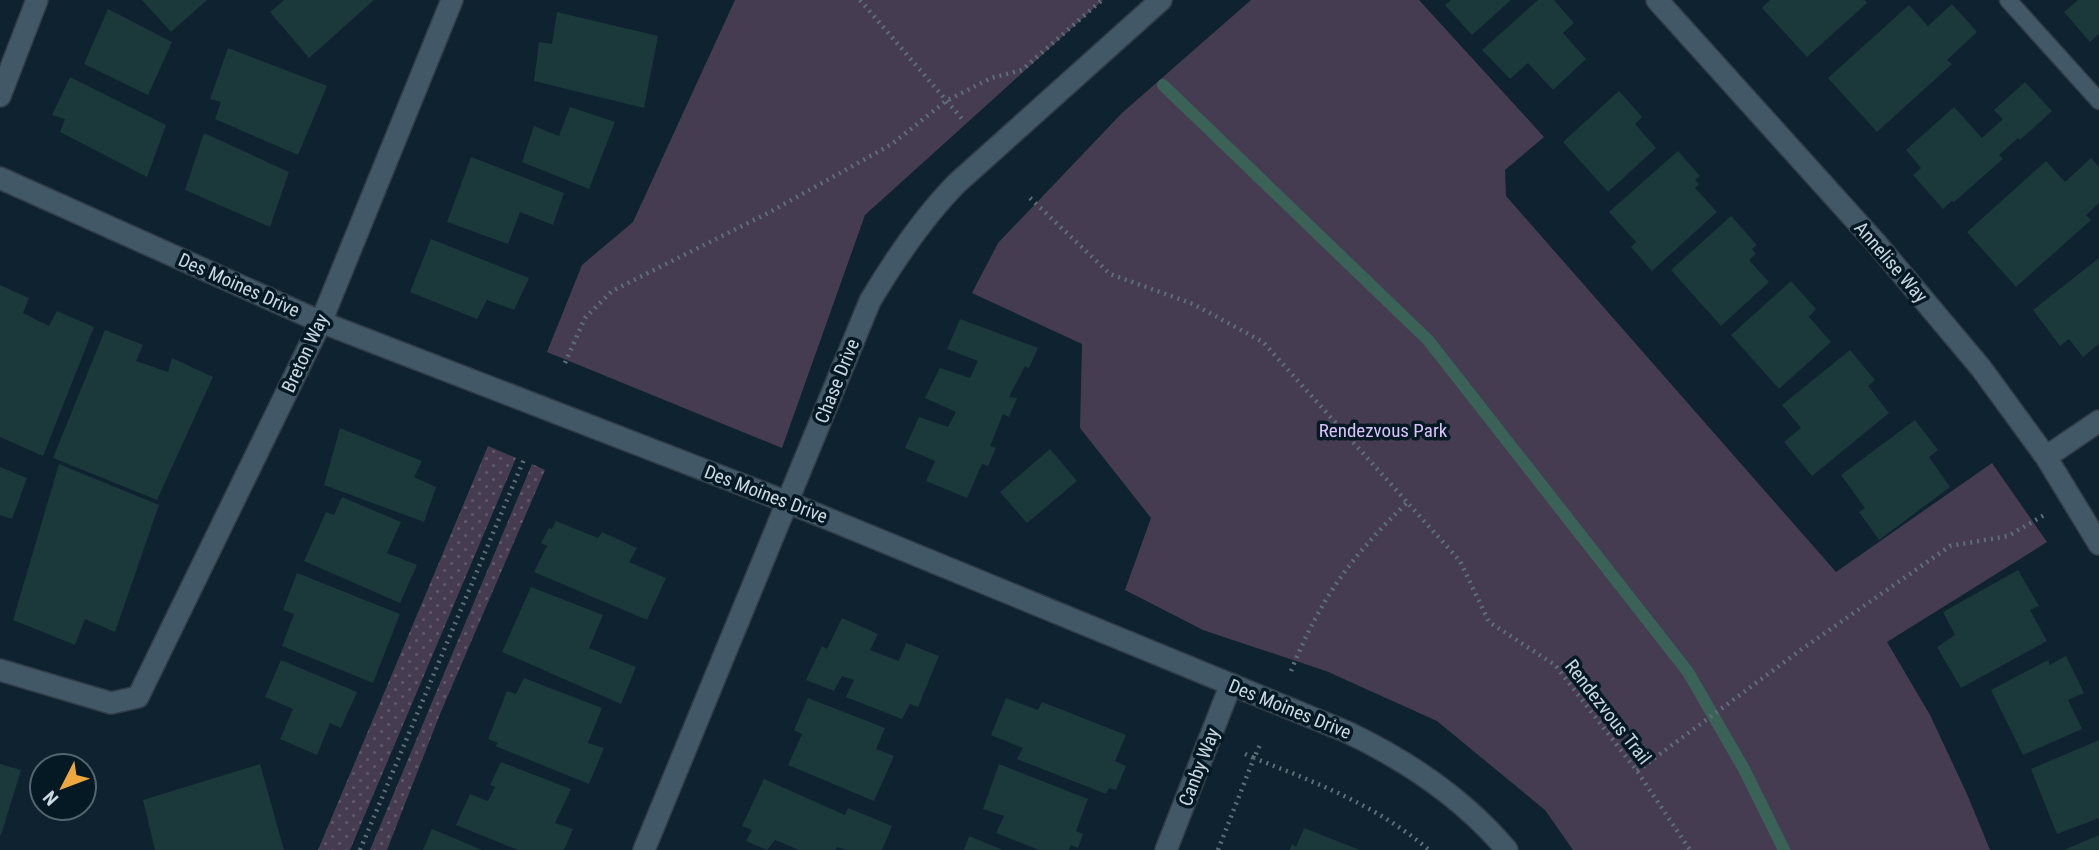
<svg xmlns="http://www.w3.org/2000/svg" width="2099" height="850" font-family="'Roboto Condensed',sans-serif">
<defs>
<pattern id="grass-dots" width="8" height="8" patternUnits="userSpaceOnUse" patternTransform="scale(1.75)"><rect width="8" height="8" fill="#463c52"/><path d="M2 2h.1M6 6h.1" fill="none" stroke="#60576b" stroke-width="1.8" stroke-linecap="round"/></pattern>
</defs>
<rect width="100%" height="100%" fill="#0e232f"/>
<path fill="url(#grass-dots)" d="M488 446 516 458 350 850H318Z
M532 464 545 470 440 714 387 850H370Z"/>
<path fill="#463c52" d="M735 0H1103L865 215 782 448 547 352 582 265 633 222Z
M1251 0H1419L1544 137 1505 170 1506 196 1836 572 1992 463 2047 542 1887 642 1930 715 1967 794 1990 850H1573L1545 810 1437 721 1326 671 1203 630 1125 590 1151 518 1080 428 1082 344 972 293 998 243 1122 113Z"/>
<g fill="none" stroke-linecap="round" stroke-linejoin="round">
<path stroke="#3b6256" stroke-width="12" d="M1163 85 1428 340 1688 672 1744 769 1784 850"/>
</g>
<path fill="#1b383b" d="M142 0H207L171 32Z
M284 0H374L309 58 270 12Z
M1451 0H1511L1472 35 1445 5Z
M1538 0H1554L1574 23 1563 33 1586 59 1553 90 1528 63 1510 79 1482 50Z
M1770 0H1865L1867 3 1807 57 1762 8Z
M2078 0H2099V34L2090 42 2064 12Z
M1952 4 1977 32 1947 60 1952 64 1877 132 1828 78 1909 5 1928 26Z
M108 9 172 42 148 95 84 64Z
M557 12 658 36 644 108 534 81 539 42 552 44Z
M228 48 327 86 298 155 215 119 221 102 210 99Z
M70 77 166 125 147 177 60 132 65 119 52 115Z
M2025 82 2052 111 2020 140 2018 138 1999 155 2003 159 1954 202 1952 201 1943 209 1913 175 1921 168 1906 150 1954 107 1982 138 2003 119 1994 110Z
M1619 91 1642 117 1635 124 1656 148 1608 192 1563 142Z
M570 107 615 122 589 189 522 162 534 126 559 136Z
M204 133 289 172 270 227 185 190Z
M1678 151 1700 176 1695 180 1699 184 1695 188 1717 212 1652 271 1631 247 1636 242 1609 212Z
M471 157 564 193 553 225 520 212 508 244 447 222Z
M2091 158 2099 167V203L2086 215 2091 220 2016 287 1967 232 2046 161 2065 182Z
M1731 216 1757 245 1752 249 1756 254 1749 260 1769 282 1721 326 1671 270Z
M431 239 529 278 514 310 487 300 477 319 410 292Z
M2099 258V344L2083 357 2069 339 2060 346 2033 310Z
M1791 281 1816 309 1809 317 1831 342 1779 389 1731 335Z
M0 285 29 298 23 313 49 326 57 311 94 327 43 456 0 437Z
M960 319 1038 348 1029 368 1025 366 1009 397 1017 398 1009 417 1003 414 990 446 996 448 988 466 982 464 967 498 926 481 935 461 905 448 919 417 948 427 956 412 925 398 940 368 970 378 978 361 947 349Z
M105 330 143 345 136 361 168 372 172 358 213 377 157 500 53 458Z
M1850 350 1875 380 1868 386 1889 413 1812 476 1784 442 1801 428 1782 405Z
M1915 420 1938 450 1929 457 1950 487 1879 540 1859 512 1865 508 1841 475Z
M340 428 422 461 414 477 436 487 424 522 324 485Z
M1050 449 1077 481 1027 523 1000 492Z
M59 464 159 505 115 632 85 619 75 645 13 620Z
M0 467 27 478 12 519 0 515Z
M342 497 401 522 387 553 417 565 400 603 304 561 326 512 334 515Z
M556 521 598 538 602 532 637 548 629 562 666 578 647 620 534 572 547 546 541 543 549 528 552 529Z
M2018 570 2039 606 2030 610 2047 641 1961 688 1937 647 1955 635 1943 612Z
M297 573 400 614 373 683 282 646 294 614 283 610Z
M531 587 603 615 589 648 636 667 621 704 502 652Z
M842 618 878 634 870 650 899 661 906 643 939 656 918 707 910 704 902 719 846 697 854 680 842 676 834 691 806 680 822 646 827 649Z
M2066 656 2084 693 2068 700 2082 729 2023 755 1991 690 2048 660 2050 665Z
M281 660 357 692 341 728 330 723 317 755 280 739 293 709 265 697Z
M524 678 602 708 588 743 604 748 589 784 495 746 498 743 488 739 507 691 516 694Z
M808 698 885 728 876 749 894 756 874 801 788 765 802 734 794 730Z
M1006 698 1038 710 1042 702 1126 735 1115 761 1126 766 1116 790 1109 788 1106 794 1017 759 1023 748 991 735Z
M2099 740V818L2057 834 2031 769Z
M501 762 571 789 555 823 573 829 564 850H518L456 825 470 794 488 801 495 787 490 785Z
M0 764 21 770 1 835H0Z
M260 764 284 850H155L143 800Z
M999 764 1088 799 1076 831 1083 834 1078 848 1071 845 1069 850H1039L996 833 1004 816 983 809Z
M764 779 845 815 848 808 892 826 882 850H846L837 847 836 850H799L775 840 767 850 746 841 752 830 742 826Z
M1304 828 1360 850H1290L1292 844 1296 847Z
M432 829 482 850H423Z
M2099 835V850H2064Z
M969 836 1003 850H964Z"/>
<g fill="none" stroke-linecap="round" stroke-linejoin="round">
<defs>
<path id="lane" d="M2008 0 2099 101"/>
<path id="street" d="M1657 0 1876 243 1981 368 2046 457 2099 544
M0 96 37 0
M0 178 321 322 787 502 1347 732C1408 761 1463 798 1507 850
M2046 457 2099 421
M0 670 111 703 138 697 321 322 452 0
M644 850 870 301C895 259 922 219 956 184L1161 0
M1166 850 1231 684"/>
</defs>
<use href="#lane" stroke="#313c47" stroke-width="19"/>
<use href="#street" stroke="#313c47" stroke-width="24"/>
<path stroke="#5d6e79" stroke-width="4.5" stroke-dasharray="2 5" stroke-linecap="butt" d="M860 0 963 120
M1030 198 1110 274 1193 304 1263 342 1460 561 1489 622 1555 665 1637 771 1690 850
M565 363 585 318 612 291 770 212 892 144 946 101 991 78 1022 70 1102 0
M1291 671C1320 599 1351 556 1408 502
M1245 754 1254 758 1260 745
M1637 771 1802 649 1950 546 2008 536 2046 514
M360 850 525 457
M1218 850 1254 758C1317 783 1378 806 1429 850"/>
<use href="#lane" stroke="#425866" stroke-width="16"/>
<use href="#street" stroke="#425866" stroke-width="21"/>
</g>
<g text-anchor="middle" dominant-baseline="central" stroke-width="7" stroke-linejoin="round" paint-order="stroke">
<g font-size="19" fill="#ccd8e1" stroke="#051925">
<text transform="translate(1891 262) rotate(49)">Annelise Way</text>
<text transform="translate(239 285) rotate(24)">Des Moines Drive</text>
<text transform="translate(305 353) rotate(-65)">Breton Way</text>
<text transform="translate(837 381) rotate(-68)">Chase Drive</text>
<text transform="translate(766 494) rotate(21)">Des Moines Drive</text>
<text transform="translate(1290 709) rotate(22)">Des Moines Drive</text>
<text transform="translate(1608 712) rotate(52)">Rendezvous Trail</text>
<text transform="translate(1199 767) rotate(-69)">Canby Way</text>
</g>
<g font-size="19" fill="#dbc3fa" stroke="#051925">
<text x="1383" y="430">Rendezvous Park</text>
</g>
</g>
<g transform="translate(63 787) rotate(228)"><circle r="33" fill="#051925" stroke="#556570" stroke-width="2"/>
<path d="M0-5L12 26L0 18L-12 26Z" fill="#eea73c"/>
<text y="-10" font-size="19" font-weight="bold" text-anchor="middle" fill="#ccd8e1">N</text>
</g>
</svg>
